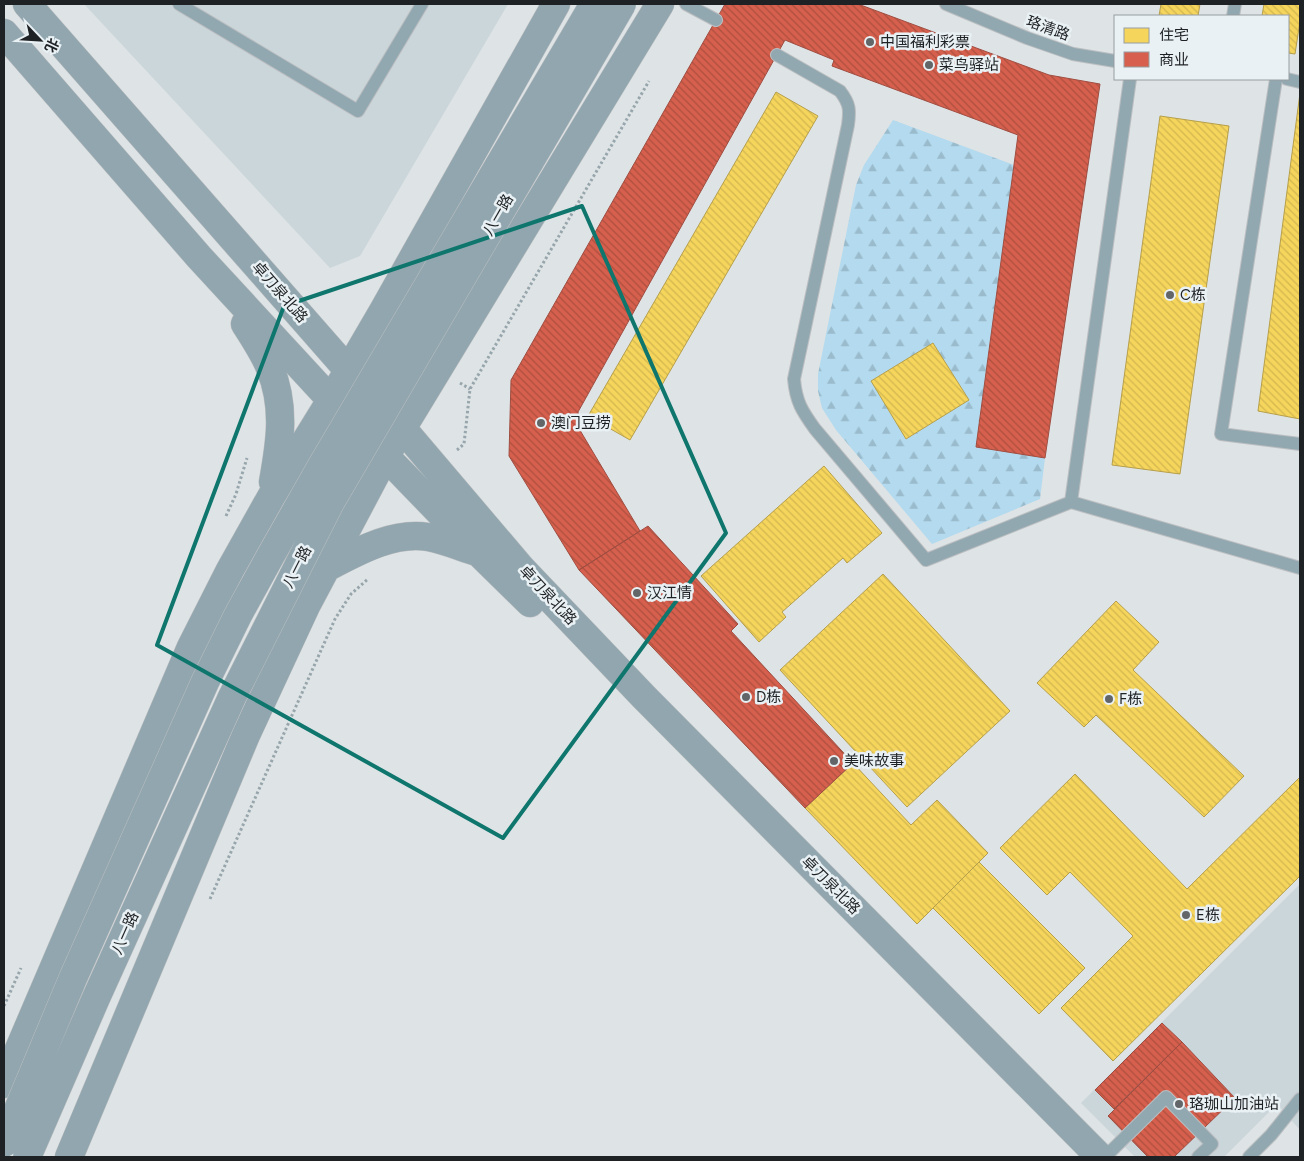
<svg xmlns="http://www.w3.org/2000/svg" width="1304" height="1161" font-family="Figtree,'Noto Sans SC',sans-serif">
<defs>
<pattern id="forest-firs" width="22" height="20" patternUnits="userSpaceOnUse" patternTransform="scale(1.25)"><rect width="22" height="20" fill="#b3daee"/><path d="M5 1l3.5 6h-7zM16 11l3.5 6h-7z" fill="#9abbcc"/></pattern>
<pattern id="homes-back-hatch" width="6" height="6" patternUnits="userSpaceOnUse" patternTransform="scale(1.25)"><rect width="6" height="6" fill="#f6d55c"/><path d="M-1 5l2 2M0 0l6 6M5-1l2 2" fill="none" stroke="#d2b750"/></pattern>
<pattern id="shops-back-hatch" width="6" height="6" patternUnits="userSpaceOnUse" patternTransform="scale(1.25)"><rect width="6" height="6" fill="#d6604d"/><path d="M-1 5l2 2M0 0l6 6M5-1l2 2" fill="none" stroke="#ad4f40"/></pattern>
</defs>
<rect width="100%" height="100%" fill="#dee3e5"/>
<path fill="#cbd6db" d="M84 4H508L360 256 330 268Z
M1300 884V1130L1277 1104 1224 1157H1135L1081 1103Z"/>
<path fill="url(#forest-firs)" d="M893 120 1014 165 976 447 1045 458 1040 499 932 544 836 430 822 408 818 391V374L856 185 864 165Z"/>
<path fill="url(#homes-back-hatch)" stroke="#b69f4b" d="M1161 4H1200L1198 16H1159Z
M1264 4H1300V21L1295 54 1288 53V16H1262Z
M776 92 818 116 630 440 588 416Z
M1300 93V419L1258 411Z
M1160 116 1229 126 1180 474 1112 465Z
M933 343 969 400 906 439 871 381Z
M824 466 882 533 847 563 843 558 782 612 786 617 759 642 701 576Z
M883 574 1010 711 907 807 780 670Z
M1116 601 1159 642 1133 670 1244 776 1204 817 1096 715 1084 727 1037 683Z
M853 763 911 825 937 800 988 853 917 924 805 808Z
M1075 774 1187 889 1300 777V876L1113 1061 1061 1008 1133 936 1070 872 1047 895 1000 848Z
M979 862 1085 968 1039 1014 933 908Z"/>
<path fill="url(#shops-back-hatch)" stroke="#9f4d41" d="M725 4H858L1049 75 1100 84 1045 458 976 447 1018 135 832 66 834 60 785 40 578 412 581 432 640 531 579 570 509 456 511 380Z
M648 526 738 624 731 631 853 763 805 808 579 570Z
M1162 1023 1182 1042 1114 1109 1095 1090Z
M1182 1042 1235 1098 1174 1157H1148L1108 1116Z"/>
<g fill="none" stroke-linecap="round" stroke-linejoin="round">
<defs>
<path id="lane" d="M179 4 358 111 422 4
M686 4 716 20
M946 4 1027 38 1073 54 1115 61
M1233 16 1235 4
M777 55 840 91C850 104 850 110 848 125L794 379C796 402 802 411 815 429L926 560 1071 502
M1130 79 1071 502 1300 568
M1276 79 1221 434 1300 444
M1287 79 1300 82
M1105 1157 1166 1097 1212 1144 1198 1157
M1249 1157 1271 1135 1300 1099"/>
<path id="secondary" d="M27 4 348 370 402 428 521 568 644 697 1100 1157
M4 33 199 257 331 400 479 553 530 603
M245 324C254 338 264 353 270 368 286 407 280 443 273 482
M324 569C355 553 392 531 428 537 444 540 461 547 477 552
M4 1084 191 647 230 570 271 497 331 400 383 311 556 4
M69 1157 246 735 306 606 386 455 660 4"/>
</defs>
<use href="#lane" stroke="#bcbfc1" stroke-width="14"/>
<use href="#secondary" stroke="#bcbfc1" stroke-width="29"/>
<path stroke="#97a6ac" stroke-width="3" stroke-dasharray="2.5 2.5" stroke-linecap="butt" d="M460 383 470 389
M457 450 464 444 470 389 649 81
M226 516 236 494 247 458
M210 899 335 619 351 594 368 579
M4 1006 21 968"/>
<use href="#lane" stroke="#92a8b1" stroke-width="12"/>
<use href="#secondary" stroke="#91a6af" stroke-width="28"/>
<defs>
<path id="secondary-bridge" d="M4 1143 73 978 205 682 238 615 271 555 321 467 594 4
M27 1157 96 998 232 697 330 503 622 4"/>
</defs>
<use href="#secondary-bridge" stroke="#bcbfc1" stroke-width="29" stroke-linecap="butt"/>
<use href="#secondary-bridge" stroke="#91a6af" stroke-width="28"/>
</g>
<path fill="none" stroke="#0f766e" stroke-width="4" stroke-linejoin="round" d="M582 206 726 533 503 838 157 645 284 306Z"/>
<g fill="#626668" stroke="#e9f1f5" stroke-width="2">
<circle cx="870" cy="42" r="5"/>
<circle cx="929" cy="65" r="5"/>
<circle cx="1170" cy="295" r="5"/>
<circle cx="541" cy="423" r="5"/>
<circle cx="637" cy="593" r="5"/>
<circle cx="746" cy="697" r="5"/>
<circle cx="1109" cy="699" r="5"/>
<circle cx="834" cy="761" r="5"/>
<circle cx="1186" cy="915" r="5"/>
<circle cx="1179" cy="1104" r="5"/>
</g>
<g text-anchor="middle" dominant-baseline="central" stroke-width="5" stroke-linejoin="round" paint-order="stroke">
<g font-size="15" fill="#1f2224" stroke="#e9f1f5">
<text transform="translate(1048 28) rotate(20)">珞清路</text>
<text transform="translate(498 215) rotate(-60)">八一路</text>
<text transform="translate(280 292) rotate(49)">卓刀泉北路</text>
<text transform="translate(297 567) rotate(-63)">八一路</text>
<text transform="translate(548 595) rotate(47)">卓刀泉北路</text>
<text transform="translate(831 885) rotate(45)">卓刀泉北路</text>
<text transform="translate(125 933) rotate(-66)">八一路</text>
</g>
<g font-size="15" fill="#1f2224" stroke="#e9f1f5" text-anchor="start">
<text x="880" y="42">中国福利彩票</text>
<text x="939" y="65">菜鸟驿站</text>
<text x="1180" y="295">C栋</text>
<text x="551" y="423">澳门豆捞</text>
<text x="647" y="593">汉江情</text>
<text x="756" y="697">D栋</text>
<text x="1119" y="699">F栋</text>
<text x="844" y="761">美味故事</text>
<text x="1196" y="915">E栋</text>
<text x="1189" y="1104">珞珈山加油站</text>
</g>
</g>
<rect width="1304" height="1161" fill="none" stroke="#1f2224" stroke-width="10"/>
<rect x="1114" y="15" width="175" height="65" fill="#e9f1f5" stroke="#989ea1"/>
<rect x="1124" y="28" width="25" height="15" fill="#f6d55c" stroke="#989ea1"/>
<text x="1159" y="40" font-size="15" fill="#1f2224">住宅</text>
<rect x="1124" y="52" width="25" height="15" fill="#d6604d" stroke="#989ea1"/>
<text x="1159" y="65" font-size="15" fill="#1f2224">商业</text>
<g transform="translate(40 40) rotate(115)" stroke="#e9f1f5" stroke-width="4" paint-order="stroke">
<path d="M0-4L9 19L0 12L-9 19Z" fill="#1f2224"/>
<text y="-8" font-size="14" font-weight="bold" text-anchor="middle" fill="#1f2224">北</text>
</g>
</svg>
